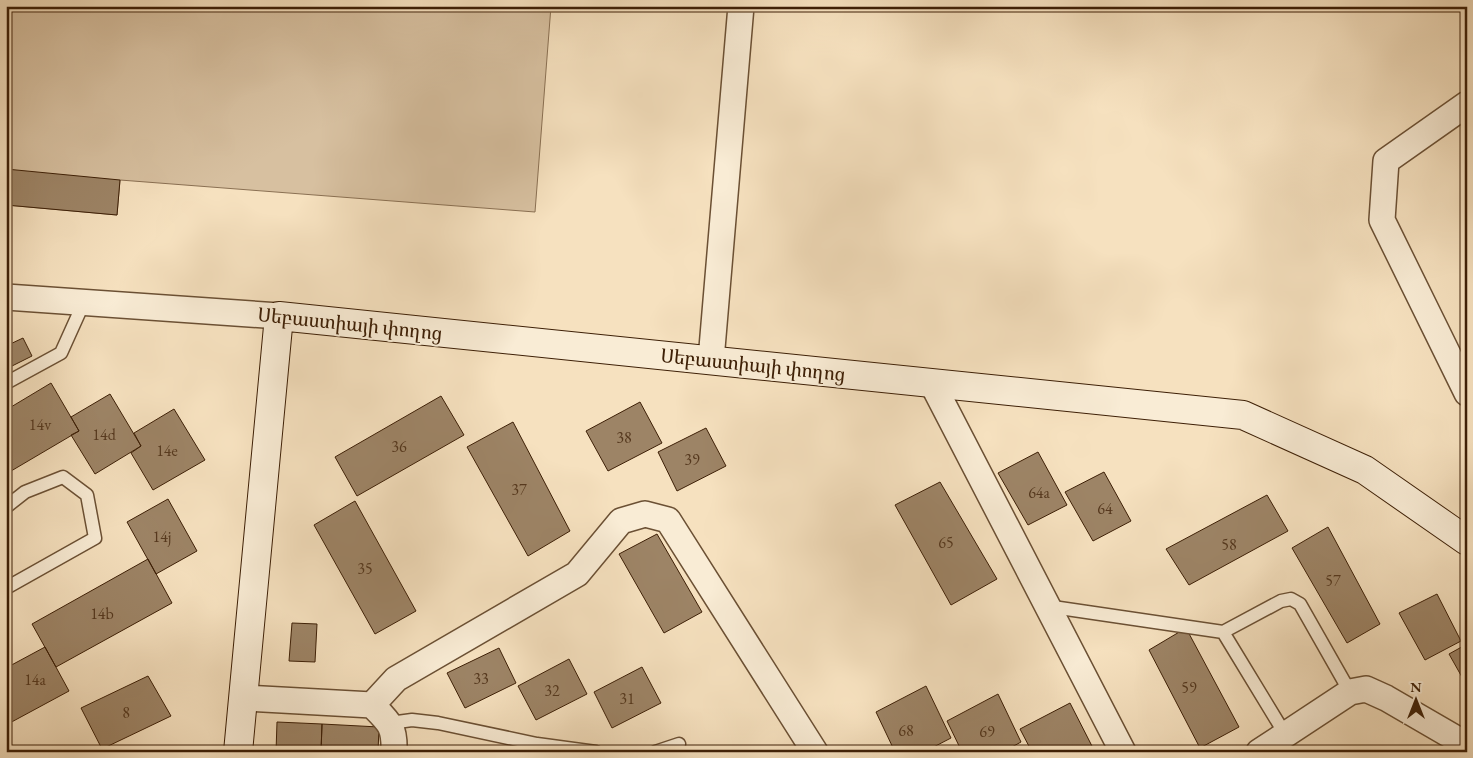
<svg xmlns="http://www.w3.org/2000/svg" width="1473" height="758" font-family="'EB Garamond','Noto Serif Armenian',serif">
<rect width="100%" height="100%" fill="#f6e1bf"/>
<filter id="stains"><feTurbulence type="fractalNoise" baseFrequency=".004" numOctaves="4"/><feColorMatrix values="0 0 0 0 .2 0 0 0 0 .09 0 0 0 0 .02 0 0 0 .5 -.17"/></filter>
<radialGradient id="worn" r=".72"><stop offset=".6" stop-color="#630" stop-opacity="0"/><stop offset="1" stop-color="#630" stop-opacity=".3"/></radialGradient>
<path fill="#d7c0a0" stroke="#8a7053" d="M6 6H551L535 212 120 180 117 215 6 205Z"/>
<path fill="#9d8466" stroke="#3d1f06" d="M6 169 120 180 117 215 6 205Z
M23 338 32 356 6 369V346Z
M51 383 79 431 6 474V410Z
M110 394 141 446 95 474 71 435 79 431 71 417Z
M441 396 464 435 357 496 335 457Z
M640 402 662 443 608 471 586 431Z
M174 409 205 460 153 490 131 453 141 446 134 433Z
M513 422 570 531 528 556 467 447Z
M706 428 726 466 677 491 658 452Z
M1038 452 1067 505 1028 525 998 473Z
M1104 472 1131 521 1093 541 1065 492Z
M940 482 997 579 951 605 895 505Z
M1267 495 1288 531 1189 585 1166 549Z
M168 499 197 551 156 574 127 522Z
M355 501 416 611 375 634 314 525Z
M1328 527 1380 624 1347 643 1292 548Z
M657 534 702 612 664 633 619 554Z
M148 559 172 603 56 667 32 624Z
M1437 594 1461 641 1425 660 1399 613Z
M292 623 317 624 315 662 289 661Z
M1186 628 1239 727 1200 748 1149 650Z
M1467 644V686L1449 654Z
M45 647 69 691 6 725V668Z
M499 648 516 683 465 708 447 673Z
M569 659 587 694 536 720 518 686Z
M642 667 661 703 612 728 594 692Z
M148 676 171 716 102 749 81 708Z
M926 686 951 738 924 752H895L876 712Z
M998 694 1021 742 1003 752H962L947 721Z
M1070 703 1094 750 1090 752H1032L1020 729Z
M277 722 322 724 321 752H276Z
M322 724 379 727 378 752H321Z"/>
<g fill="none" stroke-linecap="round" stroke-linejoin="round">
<defs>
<path id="lane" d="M6 383 61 353 84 302
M6 507 25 492 63 477 87 495 95 538 6 588
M1046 606 1223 632 1281 601 1291 599 1300 604 1350 692
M1223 632 1285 734
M390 723 412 720 438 723 537 744 596 752
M655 752 679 744"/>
<path id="street" d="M1467 104 1386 161 1382 220 1467 393
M6 297 279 316
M711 360 741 6
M932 383 1123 752
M243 698 372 705 396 679 577 574 621 521 645 514 668 520 815 752
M372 705C389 722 395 726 394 752
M1259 752 1350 692 1366 689 1386 698 1467 745"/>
<path id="secondary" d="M238 752 279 316 1243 415 1365 470 1467 541"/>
</defs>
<use href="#lane" stroke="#6b5034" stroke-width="15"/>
<use href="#street" stroke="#6b5034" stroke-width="28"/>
<use href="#secondary" stroke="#3d1f06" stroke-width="30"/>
<use href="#lane" stroke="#f9ecd5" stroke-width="12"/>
<use href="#street" stroke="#f9ecd5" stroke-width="25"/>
<use href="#secondary" stroke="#f9ecd5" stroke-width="28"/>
</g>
<g text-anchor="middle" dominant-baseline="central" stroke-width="4" stroke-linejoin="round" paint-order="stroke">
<g font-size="16" fill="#55381e">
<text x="40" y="424">14v</text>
<text x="104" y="434">14d</text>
<text x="624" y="437">38</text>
<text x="399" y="446">36</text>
<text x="167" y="450">14e</text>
<text x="692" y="459">39</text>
<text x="519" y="489">37</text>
<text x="1039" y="492">64a</text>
<text x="1105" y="508">64</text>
<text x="162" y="536">14j</text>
<text x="946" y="542">65</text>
<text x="1229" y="544">58</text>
<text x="365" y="568">35</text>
<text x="1333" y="580">57</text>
<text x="102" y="613">14b</text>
<text x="481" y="678">33</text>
<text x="35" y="679">14a</text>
<text x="1189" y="687">59</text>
<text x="552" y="690">32</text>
<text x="627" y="698">31</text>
<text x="126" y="712">8</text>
<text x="906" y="730">68</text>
<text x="987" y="731">69</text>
</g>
<g font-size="19" fill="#3d1f06" stroke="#f9ecd5">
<text transform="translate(350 324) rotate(6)">Սեբաստիայի փողոց</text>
<text transform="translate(753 365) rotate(6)">Սեբաստիայի փողոց</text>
</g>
</g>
<rect width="1473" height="758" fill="none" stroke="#f6e1bf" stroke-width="25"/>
<rect x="8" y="8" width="1458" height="743" fill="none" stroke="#3d1f06" stroke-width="2.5"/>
<rect x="12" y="12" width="1448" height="733" fill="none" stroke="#3d1f06"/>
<g transform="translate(1416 700)" stroke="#f9ecd5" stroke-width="4" paint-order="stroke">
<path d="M0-4L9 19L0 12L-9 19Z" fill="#3d1f06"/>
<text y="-8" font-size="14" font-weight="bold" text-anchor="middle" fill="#3d1f06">N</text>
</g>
<rect width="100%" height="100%" filter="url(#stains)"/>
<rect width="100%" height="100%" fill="url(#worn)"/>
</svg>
